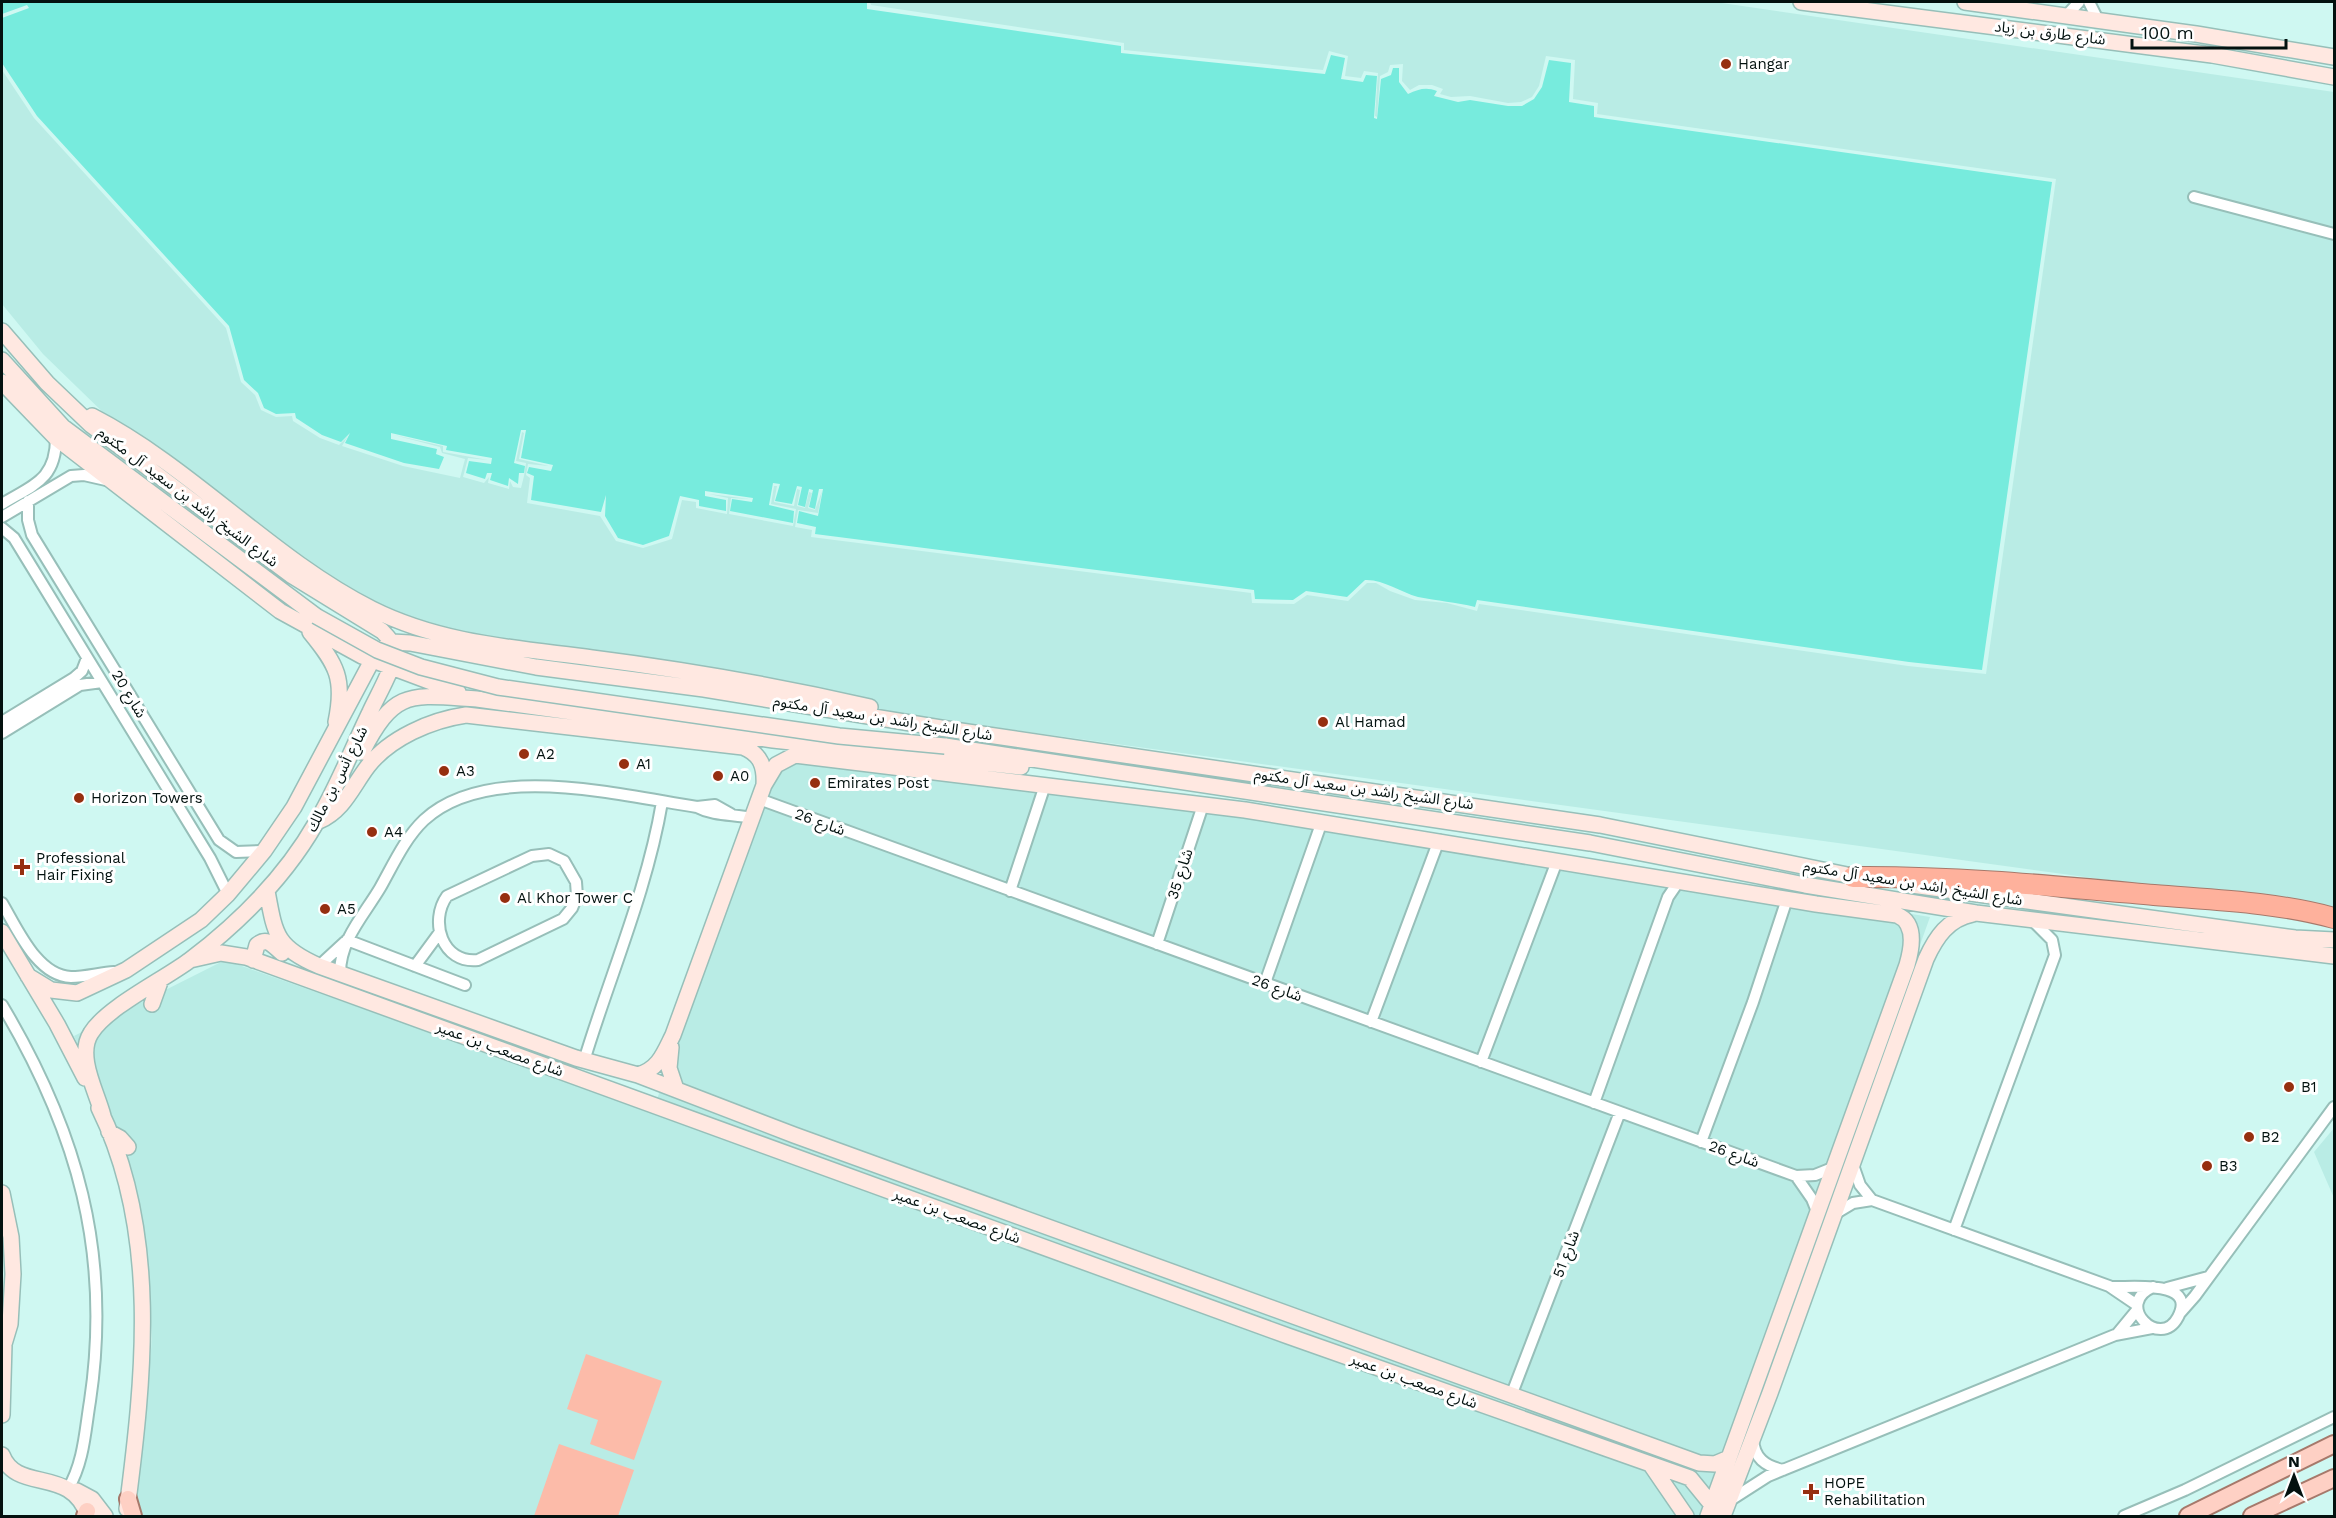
<svg xmlns="http://www.w3.org/2000/svg" width="2336" height="1518" font-family="'Work Sans','Noto Sans Arabic',sans-serif">
<rect width="100%" height="100%" fill="#cff8f2"/>
<path fill="#b9ece5" d="M870 2H1715L2334 92V907L2260 901 548 666 367 606 114 423 43 354 2 304V70L34 118 226 328 241 382 255 395 261 410 276 417 292 416 293 421 320 438 339 445 348 436 342 446 403 466 460 478 465 459 442 453 440 447 394 435 443 446V452L488 460 468 458 463 477 484 483 489 477 488 483 509 489 510 481 513 487 521 488 524 476 526 463 516 461 522 432 524 433 519 459 549 466 528 464 526 475 530 478 527 503 600 516 616 541 643 548 672 539 682 500 696 502V508L727 514 728 498 709 494 750 499 731 498 729 514 793 526 796 509 771 504 774 486H777L774 502 794 506 797 489 800 490 797 506 805 508 809 492 812 493 808 508 815 510 822 491 818 513 798 510 795 527 812 530 811 537 1251 593 1252 603 1294 604 1307 595 1348 601 1367 583H1376L1390 591 1415 600 1447 603 1477 611 1479 604 1908 666 1986 674 2056 179 1597 114 1598 103 1573 99 1575 60 1546 56 1539 86 1532 97 1521 102 1508 103 1470 96 1451 97 1440 94 1443 89 1432 85H1419L1410 90 1402 81 1403 64 1390 65 1388 72 1380 76 1377 117 1375 116 1378 73 1364 71 1361 78 1345 76 1348 56 1329 51 1323 70 1124 50V43L871 5Z
M775 756 1131 787 1930 917 1716 1516H135L152 1339 145 1241 115 1129 74 1036 225 960 653 1111Z
M2334 1128V1198L2314 1152Z"/>
<path fill="#fcbba9" d="M586 1354 662 1381 634 1460 590 1444 598 1420 567 1409Z
M559 1444 634 1470 618 1516H534Z"/>
<path fill="#77ebdd" d="M2 2H867V9L1121 46V53L1325 74 1331 55 1345 58 1341 79 1363 82 1366 75 1377 76 1374 118 1377 119 1381 79 1391 75 1393 68H1399V82L1408 94C1419 89 1426 87 1437 91L1434 96 1458 102 1470 100 1508 106H1522L1534 99 1542 87 1549 60 1571 63 1569 102 1594 106V117L2052 182 1982 670 1909 662 1477 600 1475 607C1456 602 1437 601 1418 597 1400 592 1383 579 1365 580L1347 597 1306 591 1293 600 1255 599 1254 590 815 534 816 527 797 523 799 511 818 516 823 489H819L815 509 809 507 813 490 809 489 805 507 798 505 802 487 797 486 792 504 775 501 780 484 773 483 769 505 794 511 793 523 730 511 732 499 752 502 753 498 705 491V496L726 500V511L699 506V500L680 496 669 536 643 545 618 538 605 516 606 495 601 512 531 500 534 476 527 473 529 467 551 471 553 465 521 458 526 430H521L514 463 525 466 524 473H519L518 484 509 478 508 486 490 480 492 473H487L485 479 466 473 469 461 491 464 492 458 446 450 447 446 391 433V439L437 449 436 454 444 457 439 469 404 463 345 443 350 433 341 442 322 435 296 418 295 413 276 414 264 408 258 393 244 380 229 326 37 116 2 63V18L29 8 27 5 2 14Z"/>
<g fill="none" stroke-linecap="round" stroke-linejoin="round">
<defs>
<path id="street" d="M2089 2 2098 20
M2066 16 2079 2
M2194 197 2334 234
M28 501V520L32 535 219 840 236 852 264 851
M2 504C33 485 56 480 56 438
M2 517 71 476 84 475 106 480
M2 528 14 538 210 858 228 894
M2 722 74 678 82 671 87 658
M2 733 80 685 102 682
M759 799 1796 1176 1815 1175 1835 1167
M697 807 715 805 731 814
M549 854 564 861 576 882 577 896 572 908 563 919 478 960C442 964 429 921 447 896L532 856Z
M1010 891 1045 785
M2 903C17 928 37 976 71 977 85 977 100 973 114 972
M347 940 465 985
M1157 944 1203 805
M319 966 345 942
M415 966 440 932
M340 973C340 940 364 915 380 888 393 865 405 838 424 820 488 761 619 795 697 807 714 816 733 814 752 818
M1265 983 1321 824
M2 1005C77 1131 112 1253 90 1401 85 1431 84 1462 68 1489
M1371 1022 1439 840
M584 1061C610 975 647 891 662 802
M1481 1062 1557 861
M1594 1103 1668 897 1679 881
M1701 1142 1753 1002 1787 899
M1853 1165 1860 1185 1872 1200 2109 1286 2137 1305
M1796 1176 1812 1199 1818 1214
M1833 1215 1853 1203 1872 1200
M1954 1230 2055 955 2052 940 2034 922
M2113 1287C2130 1288 2198 1279 2178 1317 2160 1351 2113 1304 2153 1287
M2167 1288 2208 1277
M2180 1313 2195 1296 2334 1107
M2118 1333 2137 1310
M1511 1396 1620 1112
M1753 1439C1754 1458 1765 1466 1783 1470
M1729 1501 1768 1476 2115 1335 2152 1328
M2124 1516 2185 1490 2334 1417"/>
<path id="secondary" d="M1801 2 2212 55 2334 77
M1965 2 2196 34 2334 57
M2 331 47 383 91 425 291 575 382 631C387 636 393 642 395 649 397 663 376 698 370 712 352 749 337 788 316 823 285 877 240 922 190 960 165 979 107 1007 91 1033 76 1056 97 1092 103 1116
M2 360 63 427 316 616
M2 382 56 438 280 611 362 656 458 692
M92 416C193 468 271 558 372 609 442 644 517 648 592 658 686 670 778 686 870 707
M310 632C337 665 345 679 336 722
M945 746 1590 843 1805 885 1976 913 2334 956
M362 752C395 688 410 695 477 699L773 740 1021 767
M319 821C344 810 352 787 368 766 390 738 431 720 466 715L743 747C761 754 765 767 764 785
M1912 885 2295 938 2334 940
M267 891C275 935 276 947 319 966L576 1058 638 1075 794 1135 1699 1463 1715 1464 1729 1458
M2 932 57 1024 85 1078
M190 960 221 953 246 957 1288 1336 1690 1478 1712 1505
M253 960 257 945C268 936 274 947 282 953
M28 976 51 990 77 993 126 970 201 920 228 894 264 851 294 807 376 653 392 642 410 643 536 667 704 689 947 729 1600 825 1862 878
M152 1004 161 979
M671 1047 669 1068 676 1089
M638 1075C659 1069 664 1053 673 1035L764 785 776 765 795 755 1245 810 1816 904 1897 915C1917 923 1912 948 1907 965L1708 1516
M99 1108C160 1232 144 1377 127 1509
M109 1132 120 1138 128 1147
M2 1193 11 1237 13 1274 10 1324 4 1344 2 1415
M2 1455C17 1494 71 1465 88 1516
M1651 1465 1686 1516
M77 1491 92 1499 105 1516
M1723 1516 1770 1393 1926 959C1936 937 1948 919 1973 914"/>
<path id="primary" d="M128 1499 133 1516
M85 1516 87 1511
M2188 1516 2334 1444
M2252 1516 2334 1478"/>
<path id="highway" d="M1853 877C1953 876 2054 886 2154 895 2214 900 2276 902 2334 918"/>
</defs>
<use href="#street" stroke="#97bfb9" stroke-width="14"/>
<use href="#secondary" stroke="#97bfb9" stroke-width="18"/>
<use href="#primary" stroke="#a6796b" stroke-width="20"/>
<use href="#highway" stroke="#a6796b" stroke-width="22"/>
<use href="#street" stroke="#fff" stroke-width="10"/>
<use href="#secondary" stroke="#ffe8e1" stroke-width="15"/>
<use href="#primary" stroke="#fed0c4" stroke-width="16"/>
<use href="#highway" stroke="#feb19c" stroke-width="20"/>
<defs>
<path id="secondary-bridge" d="M316 616 377 650 421 667 498 687 839 736 945 746"/>
</defs>
<use href="#secondary-bridge" stroke="#97bfb9" stroke-width="18" stroke-linecap="butt"/>
<use href="#secondary-bridge" stroke="#ffe8e1" stroke-width="15"/>
</g>
<g fill="#962f10" stroke="#fff" stroke-width="2">
<circle cx="1726" cy="64" r="6"/>
<circle cx="1323" cy="722" r="6"/>
<circle cx="524" cy="754" r="6"/>
<circle cx="624" cy="764" r="6"/>
<circle cx="444" cy="771" r="6"/>
<circle cx="718" cy="776" r="6"/>
<circle cx="815" cy="783" r="6"/>
<circle cx="79" cy="798" r="6"/>
<circle cx="372" cy="832" r="6"/>
<path d="M19 858h6v6h6v6h-6v6h-6v-6h-6v-6h6z"/>
<circle cx="505" cy="898" r="6"/>
<circle cx="325" cy="909" r="6"/>
<circle cx="2289" cy="1087" r="6"/>
<circle cx="2249" cy="1137" r="6"/>
<circle cx="2207" cy="1166" r="6"/>
<path d="M1808 1483h6v6h6v6h-6v6h-6v-6h-6v-6h6z"/>
</g>
<g text-anchor="middle" dominant-baseline="central" stroke-width="6" stroke-linejoin="round" paint-order="stroke">
<g font-size="15" fill="#03110f" stroke="#fff">
<text transform="translate(2050 33) rotate(7)">شارع طارق بن زياد</text>
<text transform="translate(188 497) rotate(37)">شارع الشيخ راشد بن سعيد آل مكتوم</text>
<text transform="translate(129 694) rotate(59)">شارع 20</text>
<text transform="translate(883 718) rotate(9)">شارع الشيخ راشد بن سعيد آل مكتوم</text>
<text transform="translate(337 779) rotate(-63)">شارع أنس بن مالك</text>
<text transform="translate(1364 789) rotate(8)">شارع الشيخ راشد بن سعيد آل مكتوم</text>
<text transform="translate(820 822) rotate(20)">شارع 26</text>
<text transform="translate(1180 874) rotate(-72)">شارع 35</text>
<text transform="translate(1913 883) rotate(9)">شارع الشيخ راشد بن سعيد آل مكتوم</text>
<text transform="translate(1277 988) rotate(20)">شارع 26</text>
<text transform="translate(500 1049) rotate(20)">شارع مصعب بن عمير</text>
<text transform="translate(1734 1154) rotate(20)">شارع 26</text>
<text transform="translate(957 1216) rotate(20)">شارع مصعب بن عمير</text>
<text transform="translate(1566 1254) rotate(-69)">شارع 51</text>
<text transform="translate(1414 1381) rotate(20)">شارع مصعب بن عمير</text>
</g>
<g font-size="15" fill="#03110f" stroke="#fff" text-anchor="start">
<text x="1738" y="64">Hangar</text>
<text x="1335" y="722">Al Hamad</text>
<text x="536" y="754">A2</text>
<text x="636" y="764">A1</text>
<text x="456" y="771">A3</text>
<text x="730" y="776">A0</text>
<text x="827" y="783">Emirates Post</text>
<text x="91" y="798">Horizon Towers</text>
<text x="384" y="832">A4</text>
<text x="36" y="858">Professional<tspan x="36" dy="17">Hair Fixing</tspan></text>
<text x="517" y="898">Al Khor Tower C</text>
<text x="337" y="909">A5</text>
<text x="2301" y="1087">B1</text>
<text x="2261" y="1137">B2</text>
<text x="2219" y="1166">B3</text>
<text x="1824" y="1483">HOPE<tspan x="1824" dy="17">Rehabilitation</tspan></text>
</g>
</g>
<rect width="2336" height="1518" fill="none" stroke="#03110f" stroke-width="6"/>
<g transform="translate(2294 1476)" stroke="#ffffff" stroke-width="4.5" paint-order="stroke">
<path d="M0-4.5L10 22L0 15L-10 22Z" fill="#03110f"/>
<text y="-9" font-size="16" font-weight="bold" text-anchor="middle" fill="#03110f">N</text>
</g>
<path d="M2132 39v9h154v-9" fill="none" stroke="#03110f" stroke-width="3"/>
<text x="2141" y="39" font-size="18" fill="#03110f" stroke="#ffffff" stroke-width="4.5" paint-order="stroke">100 m</text>
</svg>
